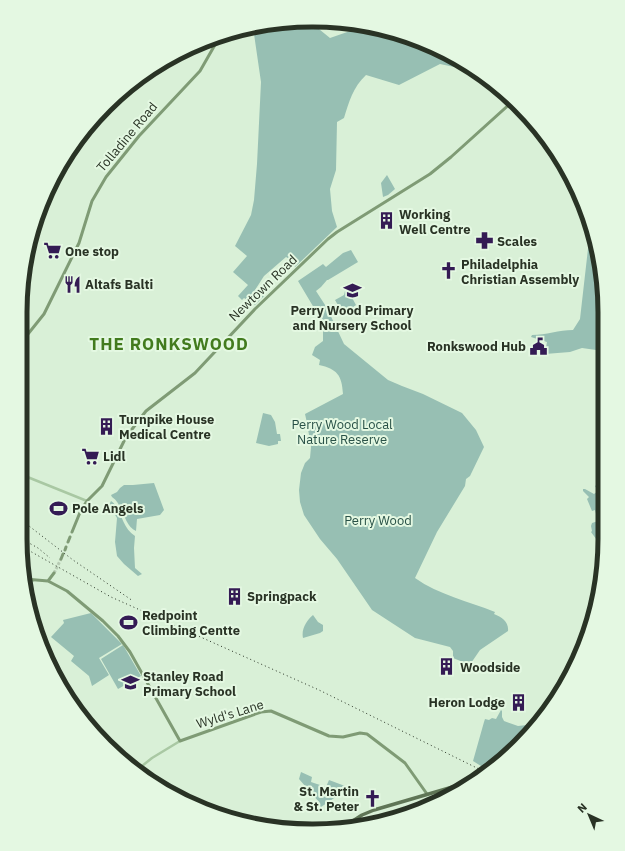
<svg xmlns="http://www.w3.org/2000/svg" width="625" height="851" font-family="'IBM Plex Sans',sans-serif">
<rect width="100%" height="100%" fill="#d9f0d7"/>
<path fill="#97bfb3" d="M293 21H309L330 38 353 30 352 23 406 35 459 59 473 71 440 64 399 85 366 75C353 87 349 102 344 118L337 122 336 170 330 189 332 211 337 227 295 267 293 261 286 257 264 276 255 290 264 296 255 305 244 298 242 300 238 296 248 285 233 272 247 256 235 246 251 215 254 200 257 164 261 82 253 27Z
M387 175 395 189 388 195 383 197 381 183Z
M592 234 602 274 603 351 582 348 570 352 545 354 547 342 531 337 532 335C546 335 559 330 573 330L580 319 589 240Z
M351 250 358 262 328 280H327L321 287 316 291 327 308 344 344 388 380 402 386 423 394 462 413 476 430 484 447 470 476 466 479 465 486 437 532 415 578C439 595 468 601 495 612L494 614C502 617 509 622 508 631L480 650 469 666H466L463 662 453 658V651L450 647 415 638 372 610 337 559 320 539 304 515 300 502 299 490 301 473 305 463 310 458 311 447 307 423 305 414 343 394C342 375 337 369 319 365L320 360 312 355 315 347 323 341V323L298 281 323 264 326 267 343 253Z
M345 291 349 292 356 305 343 314 335 300 344 295Z
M263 413 271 415 275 422 277 434H280L281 441H278V444L269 446 256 443Z
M154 483 164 510 160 515 137 519 136 531C123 525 124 505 112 497L111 495 117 492 120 488 124 485H133Z
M598 484 601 485V489L604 491V533L599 543 591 532 592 531 591 526 592 523 598 521 595 510 592 511 587 499 589 497 583 491V489H585L594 494 598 491 595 486Z
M111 501C122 508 120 526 135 536L134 548 135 568 142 574 138 576 124 564 117 556 115 542 117 518 109 505Z
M91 613 122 644 99 658 109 675 92 686 89 676 71 661 74 656 51 637 64 623 63 620Z
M313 615 318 622 323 625V631L320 633 303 638C301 629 307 620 313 615Z
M123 645 141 676 118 689 101 659Z
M501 710 502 711V717L504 721 518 726 527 725 528 727 525 736 489 771 473 761 484 722 485 719 489 720 492 718 496 719Z
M301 772 312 777 311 782 326 787 329 780 345 786 343 792 321 807 318 804 319 802 299 779Z"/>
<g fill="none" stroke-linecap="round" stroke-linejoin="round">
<path stroke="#b6cab3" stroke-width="3" stroke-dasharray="3 1.5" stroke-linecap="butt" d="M54 573 61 559"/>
<path stroke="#a9c8a3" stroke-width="2.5" d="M20 474 87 501
M26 585 34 580
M137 770 152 758 180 741"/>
<path stroke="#7f9b75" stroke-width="3" d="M20 344 44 314 79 243 92 201 106 177 139 136 200 71 220 36
M72 532 81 510 87 501 102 486 126 437 146 411 195 373 255 309 328 239 337 232 430 174 451 157 513 101
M68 542 70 537
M65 550 66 547
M61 559 63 554
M25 579 48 581 67 591 103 621 118 636 130 652 180 741 261 712 271 711 329 736 343 737 360 733 367 734 405 763 427 794
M48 581 54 573"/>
<path stroke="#5f7556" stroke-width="3.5" d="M342 828 362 815 374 810 473 781"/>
<path stroke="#293325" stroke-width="1" stroke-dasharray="1 3" stroke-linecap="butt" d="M20 519 73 560 133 601
M20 538 38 548 50 558
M21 546 111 597 319 690 487 773"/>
</g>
<defs>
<symbol id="building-bare" viewBox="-9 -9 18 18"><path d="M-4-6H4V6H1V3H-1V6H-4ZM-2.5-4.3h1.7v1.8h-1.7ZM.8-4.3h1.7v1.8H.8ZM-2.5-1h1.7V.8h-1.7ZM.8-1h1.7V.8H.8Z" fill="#341b54" stroke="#e4f8e2" stroke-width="2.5" paint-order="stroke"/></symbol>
<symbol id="pharmacy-bare" viewBox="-9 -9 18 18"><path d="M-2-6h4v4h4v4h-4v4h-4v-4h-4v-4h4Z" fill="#341b54" stroke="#e4f8e2" stroke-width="2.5" paint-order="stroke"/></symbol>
<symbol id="supermarket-bare" viewBox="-9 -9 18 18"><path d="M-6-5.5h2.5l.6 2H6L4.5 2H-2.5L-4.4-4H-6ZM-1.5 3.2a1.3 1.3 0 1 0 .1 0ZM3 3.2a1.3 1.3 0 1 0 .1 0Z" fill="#341b54" stroke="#e4f8e2" stroke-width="2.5" paint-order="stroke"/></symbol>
<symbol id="church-bare" viewBox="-9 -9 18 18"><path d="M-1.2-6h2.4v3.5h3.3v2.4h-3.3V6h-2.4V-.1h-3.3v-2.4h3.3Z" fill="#341b54" stroke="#e4f8e2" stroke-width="2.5" paint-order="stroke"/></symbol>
<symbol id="restaurant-bare" viewBox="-9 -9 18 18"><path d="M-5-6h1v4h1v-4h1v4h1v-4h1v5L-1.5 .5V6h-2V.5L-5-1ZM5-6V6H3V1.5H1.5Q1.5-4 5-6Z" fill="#341b54" stroke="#e4f8e2" stroke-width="2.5" paint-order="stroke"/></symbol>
<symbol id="school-bare" viewBox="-9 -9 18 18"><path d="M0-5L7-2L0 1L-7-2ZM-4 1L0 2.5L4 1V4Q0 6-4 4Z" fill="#341b54" stroke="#e4f8e2" stroke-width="2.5" paint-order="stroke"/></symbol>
<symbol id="civic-bare" viewBox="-9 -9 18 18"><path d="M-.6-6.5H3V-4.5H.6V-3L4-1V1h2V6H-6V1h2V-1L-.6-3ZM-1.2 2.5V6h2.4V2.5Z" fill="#341b54" stroke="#e4f8e2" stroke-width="2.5" paint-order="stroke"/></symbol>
<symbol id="stadium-bare" viewBox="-9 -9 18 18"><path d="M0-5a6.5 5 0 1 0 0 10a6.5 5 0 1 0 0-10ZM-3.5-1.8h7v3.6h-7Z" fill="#341b54" stroke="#e4f8e2" stroke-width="2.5" paint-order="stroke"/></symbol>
</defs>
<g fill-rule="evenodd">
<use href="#building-bare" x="374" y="208" width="25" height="25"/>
<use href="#pharmacy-bare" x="472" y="228" width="25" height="25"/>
<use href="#supermarket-bare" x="40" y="238" width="25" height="25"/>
<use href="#church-bare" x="436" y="258" width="25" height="25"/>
<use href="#restaurant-bare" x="60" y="272" width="25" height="25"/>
<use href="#school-bare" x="340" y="278" width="25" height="25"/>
<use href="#civic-bare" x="526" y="334" width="25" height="25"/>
<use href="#building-bare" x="94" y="414" width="25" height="25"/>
<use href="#supermarket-bare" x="78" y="444" width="25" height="25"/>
<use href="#stadium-bare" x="46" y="496" width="25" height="25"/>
<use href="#building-bare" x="222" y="584" width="25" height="25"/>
<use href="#stadium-bare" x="116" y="610" width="25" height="25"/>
<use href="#building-bare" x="434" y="654" width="25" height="25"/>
<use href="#school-bare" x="118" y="670" width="25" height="25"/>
<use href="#building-bare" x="506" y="690" width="25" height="25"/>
<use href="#church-bare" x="360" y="786" width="25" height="25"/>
</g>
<g text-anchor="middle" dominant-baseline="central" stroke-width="4" stroke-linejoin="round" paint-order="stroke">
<g font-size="13" fill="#293325" stroke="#e4f8e2">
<text transform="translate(127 137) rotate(-50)">Tolladine Road</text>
<text transform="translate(263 288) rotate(-44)">Newtown Road</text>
<text transform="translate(230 714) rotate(-17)">Wyld's Lane</text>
</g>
<g font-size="13" font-weight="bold" fill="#293325" stroke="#e4f8e2" text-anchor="start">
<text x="399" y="214">Working<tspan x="399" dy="15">Well Centre</tspan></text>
<text x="497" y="241">Scales</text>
<text x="65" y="251">One stop</text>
<text x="461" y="264">Philadelphia<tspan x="461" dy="15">Christian Assembly</tspan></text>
<text x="85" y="284">Altafs Balti</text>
<text x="352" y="310" text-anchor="middle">Perry Wood Primary<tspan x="352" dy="15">and Nursery School</tspan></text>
<text x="526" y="346" text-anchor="end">Ronkswood Hub</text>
<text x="119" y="419">Turnpike House<tspan x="119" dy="15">Medical Centre</tspan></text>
<text x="103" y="456">Lidl</text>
<text x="72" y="508">Pole Angels</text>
<text x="247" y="596">Springpack</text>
<text x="142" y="615">Redpoint<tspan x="142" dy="15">Climbing Centte</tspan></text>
<text x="460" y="667">Woodside</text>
<text x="143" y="676">Stanley Road<tspan x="143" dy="15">Primary School</tspan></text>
<text x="505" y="702" text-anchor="end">Heron Lodge</text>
<text x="359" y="791" text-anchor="end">St. Martin<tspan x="359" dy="15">&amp; St. Peter</tspan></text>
</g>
<g font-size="13" fill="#295147" stroke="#e4f8e2">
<text x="342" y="424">Perry Wood Local<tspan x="342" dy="15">Nature Reserve</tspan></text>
<text x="378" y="520">Perry Wood</text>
</g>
<g font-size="17" font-weight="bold" letter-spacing="1" fill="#427b1e" stroke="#e4f8e2">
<text x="169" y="344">THE RONKSWOOD</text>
</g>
</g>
<path d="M0 0H625V851H0ZM312 27H313A285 285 0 0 1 598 312V539A285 285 0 0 1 313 824H312A285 285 0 0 1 27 539V312A285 285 0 0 1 312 27Z" fill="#e4f8e2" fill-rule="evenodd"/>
<path fill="none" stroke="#293325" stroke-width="5" d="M312 27H313A285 285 0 0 1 598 312V539A285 285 0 0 1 313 824H312A285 285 0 0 1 27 539V312A285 285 0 0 1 312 27Z"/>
<g transform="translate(589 815) rotate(316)" stroke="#e4f8e2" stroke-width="3" paint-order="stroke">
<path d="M0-3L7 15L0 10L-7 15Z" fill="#293325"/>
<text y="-6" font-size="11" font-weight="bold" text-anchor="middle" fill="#293325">N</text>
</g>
</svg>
